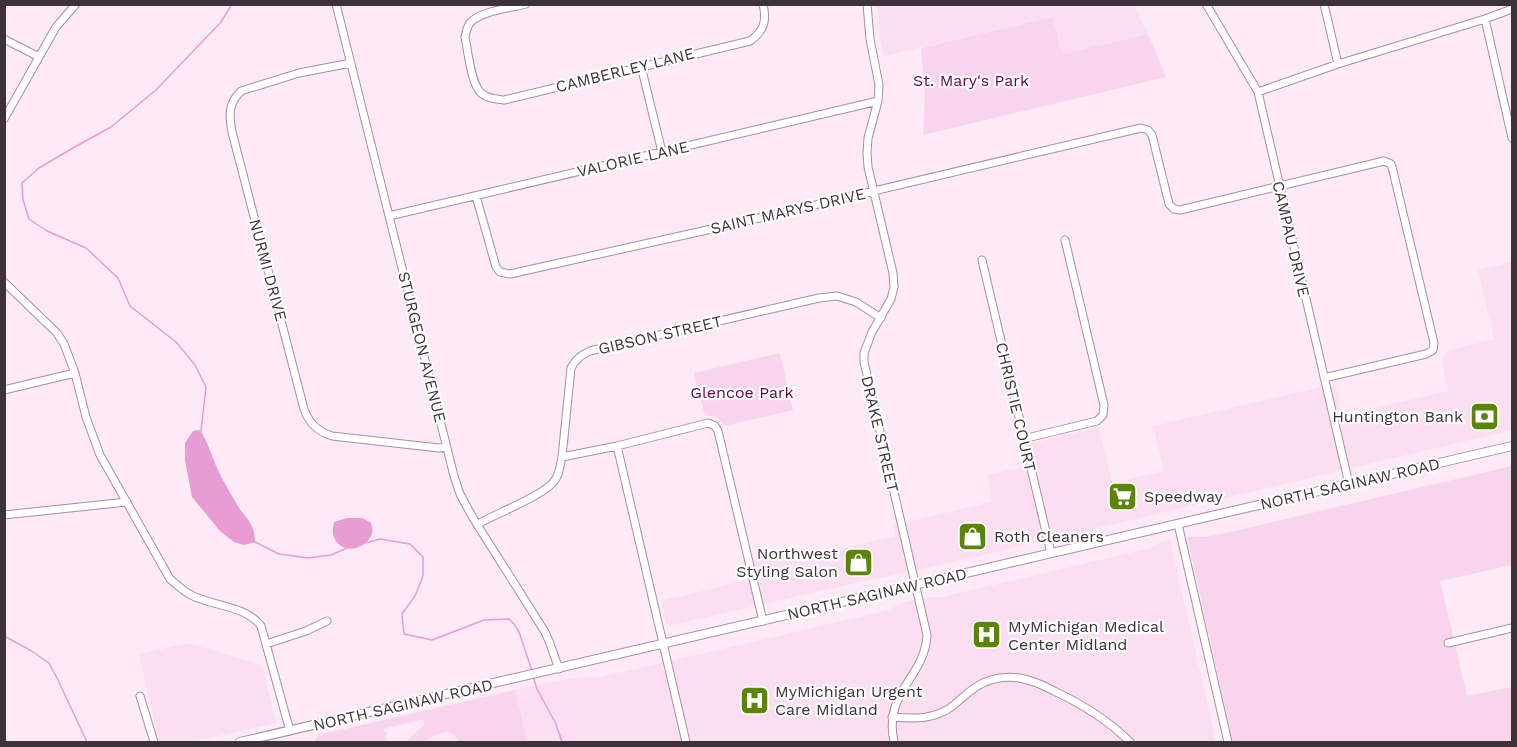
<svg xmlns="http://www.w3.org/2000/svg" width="1517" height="747" font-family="'Work Sans',sans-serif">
<rect width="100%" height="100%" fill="#fdeaf6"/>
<path fill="#fcdef2" d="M877 5H1134L1148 34 1062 54 1053 17 884 56 880 38Z
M1512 262V430L962 560 860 582 667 626 661 601 748 580 744 562 788 552 790 560 896 536 894 525 992 502 987 475 1034 465 1030 445 1033 443 1099 427 1112 483 1164 471 1153 426 1335 384 1342 416 1448 391 1442 360 1447 351 1494 339 1478 270Z
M1170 539 1216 742H528L515 690 574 678 599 677 679 659 885 611 906 602 931 597H942L1151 548 1158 543Z
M188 643 262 665 276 723 191 742H159L139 654Z"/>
<path fill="#f8d4ed" d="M1053 17 1062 54 1148 34 1166 77 923 135 925 93 921 48Z
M780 353 793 410 724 426C721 417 714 415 705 416L694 373Z
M1512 466V565L1440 581 1467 696 1512 687V742H1233L1187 537H1206L1226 533Z
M515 690 528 742H458C452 724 435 734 425 742H406L424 725V720H421L383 729 387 734 386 742H317L315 741 318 735Z"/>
<path fill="#e99cd3" d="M200 430C208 442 212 457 218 470 224 483 232 496 239 508 248 520 255 525 255 542L244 545 234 542 220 531 192 497 185 460V443L193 431Z
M347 518H362L371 523C372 527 373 530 372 533 367 551 340 555 334 537 332 533 333 527 334 522Z"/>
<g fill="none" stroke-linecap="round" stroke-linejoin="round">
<path stroke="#e99cd3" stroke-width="1.5" d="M201 431 206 387 195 365 176 342 130 306 118 278 86 248 47 231 29 219 23 200 22 183 39 168 73 148 111 127 156 90 221 22 232 4
M255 542 279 554 308 558 331 555 347 548
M366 543 380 539 410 544 423 557V576L415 596 402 614 404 634 432 640 484 620 509 619 514 624 519 632 532 671
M4 636 30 650 49 663 57 678 87 742
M533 676 537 689 556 724 562 742"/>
<defs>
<path id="minor" d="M336 4 454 476 460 494 473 518 545 632 549 641 559 669
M526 4C511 8 480 11 470 23 467 27 466 32 465 37 468 51 471 84 481 93 488 99 496 99 504 100L750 41C764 31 767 21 763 4
M867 4 870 39 879 85 878 101 868 138 867 153 868 167 893 273 894 287 891 299 872 332 864 353V362L927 635C925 678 883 691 894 742
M1206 4 1258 92 1349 484
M1324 4 1338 64
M1485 19 1512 138
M4 39 39 57
M351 63 299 73 241 91C228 104 229 115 232 132L304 409C309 423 317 431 332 436L439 448 447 447
M641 66 662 152
M1258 92 1338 64 1485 19 1512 9
M4 119 56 27 76 4
M476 196 496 267 500 272 510 274 725 226 1141 128 1148 130 1152 135 1169 204 1174 209 1180 210 1384 161 1391 164 1393 171 1434 343 1433 350 1426 354 1324 378
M389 216 878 101
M982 260 1051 553
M4 282 57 333 64 344 75 373 86 417 100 455 170 579C177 585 184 592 193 596 214 606 246 606 261 626L290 731
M4 390 75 373
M1023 439 1097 421 1103 415 1104 405 1065 240
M617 446 686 742
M562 457 617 446 708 423 715 426 718 431 763 621
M4 515 127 502
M478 524C495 514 547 494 555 480 560 473 560 465 562 457L571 368C576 359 581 355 590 351L819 298 837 296 856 302 881 318
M1178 524 1228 742
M1448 643 1512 628
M266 644 306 631 327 621
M140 696 154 742
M892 717C914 719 935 720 954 705 963 697 972 688 983 683 994 678 1007 676 1019 678 1032 680 1043 685 1054 691 1082 704 1108 720 1130 742"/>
<path id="major" d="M240 742 1512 446"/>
</defs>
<use href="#minor" stroke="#a98da0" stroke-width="9"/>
<use href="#major" stroke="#a98da0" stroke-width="10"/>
<use href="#minor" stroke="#fff" stroke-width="7"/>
<use href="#major" stroke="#fff" stroke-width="8"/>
</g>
<defs>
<symbol id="bank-square" viewBox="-11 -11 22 22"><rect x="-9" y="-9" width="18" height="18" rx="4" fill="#5c8408" stroke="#fefefe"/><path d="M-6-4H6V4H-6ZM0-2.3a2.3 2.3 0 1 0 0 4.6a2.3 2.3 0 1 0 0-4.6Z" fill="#fff"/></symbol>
<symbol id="supermarket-square" viewBox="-11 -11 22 22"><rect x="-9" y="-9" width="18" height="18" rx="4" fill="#5c8408" stroke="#fefefe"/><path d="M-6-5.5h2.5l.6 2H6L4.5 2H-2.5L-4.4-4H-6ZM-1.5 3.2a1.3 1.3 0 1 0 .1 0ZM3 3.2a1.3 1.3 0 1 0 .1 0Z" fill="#fff"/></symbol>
<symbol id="shop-square" viewBox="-11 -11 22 22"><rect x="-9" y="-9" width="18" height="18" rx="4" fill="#5c8408" stroke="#fefefe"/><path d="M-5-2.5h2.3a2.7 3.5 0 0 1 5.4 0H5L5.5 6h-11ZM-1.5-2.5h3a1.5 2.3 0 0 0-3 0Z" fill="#fff"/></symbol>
<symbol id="hospital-square" viewBox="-11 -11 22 22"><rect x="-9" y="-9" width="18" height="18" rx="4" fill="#5c8408" stroke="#fefefe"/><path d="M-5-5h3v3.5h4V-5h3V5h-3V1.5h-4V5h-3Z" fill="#fff"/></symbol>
</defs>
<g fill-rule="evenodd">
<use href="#bank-square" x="1468" y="400" width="33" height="33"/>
<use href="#supermarket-square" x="1106" y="480" width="33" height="33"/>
<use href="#shop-square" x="956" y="520" width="33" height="33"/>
<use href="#shop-square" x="842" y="546" width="33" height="33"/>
<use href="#hospital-square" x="970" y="618" width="33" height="33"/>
<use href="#hospital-square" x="738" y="684" width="33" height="33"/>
</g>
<g text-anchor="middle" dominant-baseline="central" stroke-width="4.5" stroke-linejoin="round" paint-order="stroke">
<g font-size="16" fill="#3d323a" stroke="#fefefe">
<text transform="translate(625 70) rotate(-14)">CAMBERLEY LANE</text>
<text transform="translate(633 159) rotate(-13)">VALORIE LANE</text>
<text transform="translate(788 211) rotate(-13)">SAINT MARYS DRIVE</text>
<text transform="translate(1291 239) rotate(77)">CAMPAU DRIVE</text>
<text transform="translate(268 270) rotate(75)">NURMI DRIVE</text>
<text transform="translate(660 335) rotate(-13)">GIBSON STREET</text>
<text transform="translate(422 347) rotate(76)">STURGEON AVENUE</text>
<text transform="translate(1016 407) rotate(77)">CHRISTIE COURT</text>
<text transform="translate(880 434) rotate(77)">DRAKE STREET</text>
<text transform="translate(1350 484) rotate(-13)">NORTH SAGINAW ROAD</text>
<text transform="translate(877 594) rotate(-13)">NORTH SAGINAW ROAD</text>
<text transform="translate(403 705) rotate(-13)">NORTH SAGINAW ROAD</text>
</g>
<g font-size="16" fill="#620350" stroke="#fefefe">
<text x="971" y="80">St. Mary's Park</text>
<text x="742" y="392">Glencoe Park</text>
</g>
<g font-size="16" fill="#3d323a" stroke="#fefefe" text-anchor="start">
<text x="1463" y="416" text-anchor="end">Huntington Bank</text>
<text x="1144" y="496">Speedway</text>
<text x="994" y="536">Roth Cleaners</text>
<text x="838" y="553" text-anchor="end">Northwest<tspan x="838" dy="18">Styling Salon</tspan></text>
<text x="1008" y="626">MyMichigan Medical<tspan x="1008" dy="18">Center Midland</tspan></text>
<text x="775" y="691">MyMichigan Urgent<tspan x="775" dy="18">Care Midland</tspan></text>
</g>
</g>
<rect width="1517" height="747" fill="none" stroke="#3d323a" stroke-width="12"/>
</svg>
